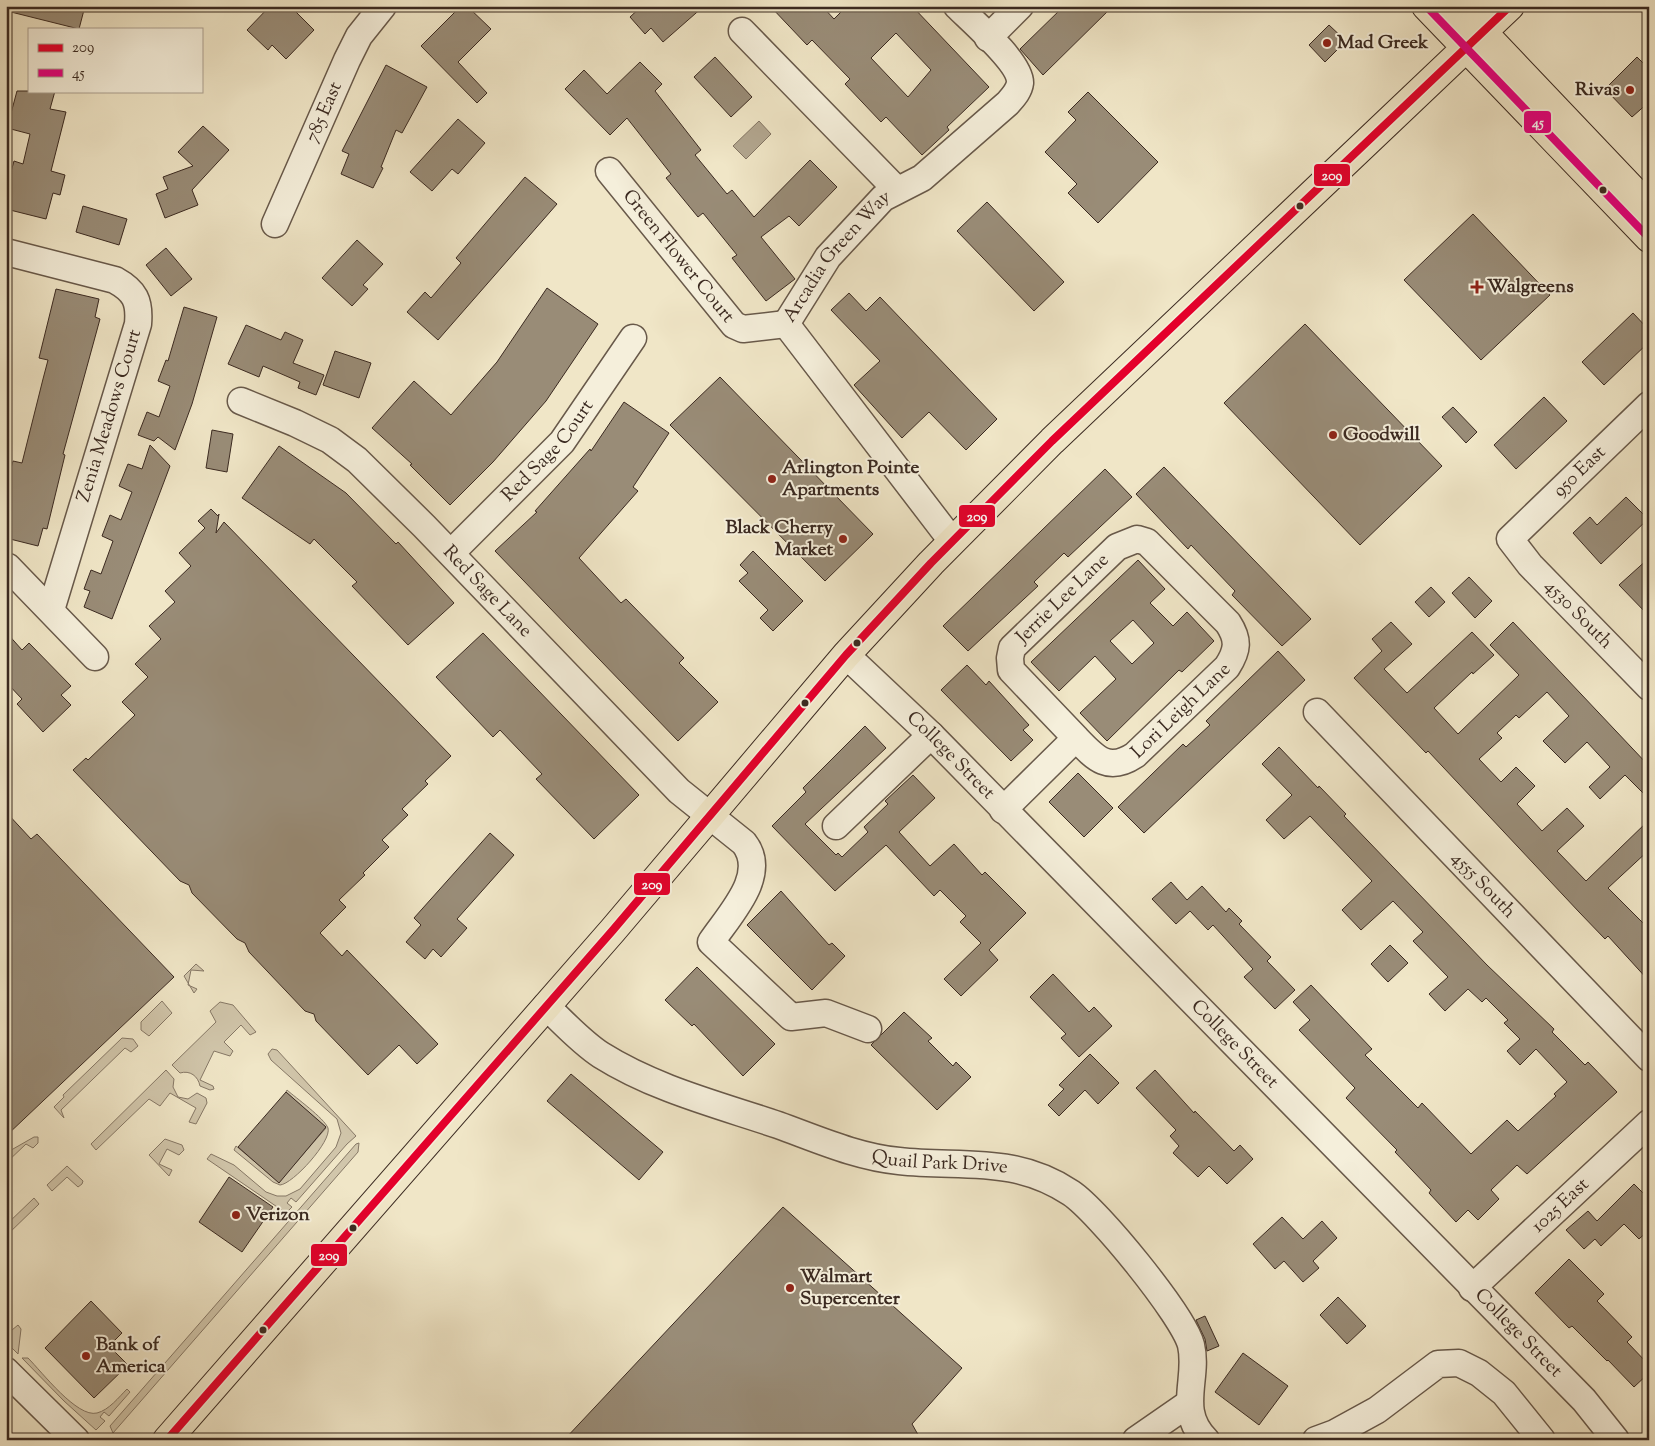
<svg xmlns="http://www.w3.org/2000/svg" width="1655" height="1446" font-family="'Sorts Mill Goudy',serif">
<rect width="100%" height="100%" fill="#f0e6c7"/>
<filter id="stains"><feTurbulence type="fractalNoise" baseFrequency=".004" numOctaves="4"/><feColorMatrix values="0 0 0 0 .2 0 0 0 0 .09 0 0 0 0 .02 0 0 0 .5 -.17"/></filter>
<radialGradient id="worn" r=".72"><stop offset=".6" stop-color="#630" stop-opacity="0"/><stop offset="1" stop-color="#630" stop-opacity=".3"/></radialGradient>
<path fill="#d1c6ab" stroke="#867866" d="M196 964 204 971 191 970 188 985 197 989 194 993 184 976Z
M162 1001 172 1013 149 1036 141 1030V1022Z
M220 1002 233 1005 256 1032 250 1035 241 1025 224 1042 233 1051 230 1056 214 1051 200 1080 213 1086 214 1089 210 1090 200 1086C198 1076 190 1070 180 1073L172 1065 216 1022 210 1011Z
M122 1038 133 1039 138 1046 131 1052 125 1048 61 1110 64 1118 54 1107 64 1097 63 1095Z
M272 1049 277 1050 356 1136 347 1144 296 1202 291 1198 287 1203 292 1207 286 1213 207 1159 211 1154 234 1165 266 1192 277 1196H286L300 1189 336 1147 341 1133 337 1119 271 1060 268 1054Z
M166 1070 174 1079 173 1087 178 1097 188 1099 197 1093 206 1098 207 1103 196 1124 189 1122 196 1108 170 1093 160 1106 149 1099 96 1150 91 1144Z
M287 1090C296 1098 324 1118 328 1128 332 1141 293 1184 280 1185L273 1182 234 1150 236 1146 279 1182 326 1128 286 1092Z
M34 1137H38V1143L33 1148 26 1144 6 1163V1153Z
M165 1139 182 1145 184 1150 179 1155 167 1149 159 1164 172 1170 169 1176 149 1155Z
M359 1143 358 1152 113 1433 110 1426 356 1144Z
M67 1166 83 1181 82 1184 78 1187 67 1177 52 1191 47 1185Z
M34 1198 39 1204 6 1236V1225Z
M18 1325 21 1329 18 1354 6 1342V1335Z
M22 1358H28C42 1372 77 1418 97 1413 109 1410 119 1397 127 1389L130 1392 109 1416 104 1412 100 1417 105 1421 96 1430 64 1401Z"/>
<path fill="#b2a68f" stroke="#827463" d="M759 121 771 134 746 159 733 146Z"/>
<path fill="#998c77" stroke="#3b2a21" fill-rule="evenodd" d="M12 6H85L79 29 11 12Z
M270 6H290L314 30 286 59 272 45 268 50 247 30Z
M461 6H467L491 29 458 62 487 93 477 103 421 46Z
M642 6H704L663 42 651 28 645 34 630 17Z
M770 6H822L834 19 847 6H912L989 87 947 127 949 130 922 155 886 117 881 122 845 84 850 79 812 40 807 45ZM896 33 931 70 908 97 871 58Z
M1064 6H1113L1043 75 1020 49Z
M1329 25 1346 41 1325 62 1309 45Z
M715 57 752 97 731 117 694 77Z
M1637 57 1649 69V102L1632 117 1605 89Z
M640 62 662 84 655 91 701 150 695 155 727 194 732 190 754 217 810 160 837 187 799 226 789 216 761 237 795 279 766 301 732 258 737 255 703 213 698 217 666 178 671 174 627 118 610 135 565 89 584 70 607 94Z
M386 65 427 87 402 133 396 130 381 167 383 168 373 188 341 174 349 154 342 151Z
M17 91H55L50 109 66 112 51 171 65 175 60 195 53 193 46 219 6 209V190L14 161 23 164 30 134 7 128Z
M1088 92 1158 162 1098 223 1068 193 1077 184 1045 152 1076 120 1068 112Z
M458 119 485 143 458 174 452 169 432 191 410 172Z
M203 126 229 150 192 190 198 205 165 218 156 194 168 189 163 177 193 166 178 152Z
M525 177 557 204 438 340 407 312 425 292 431 298 461 263 456 258Z
M987 202 1064 282 1034 311 957 231Z
M83 206 127 219 119 245 76 232Z
M1473 214 1550 295 1481 360 1404 280Z
M357 240 383 264 363 285 368 289 352 306 322 278Z
M166 248 192 279 171 296 146 265Z
M547 288 598 324 546 401 493 462 450 505 410 465 412 464 372 428 414 381 451 415 497 362Z
M56 289 99 299 95 317 100 319 63 454 65 455 47 529 43 528 38 546 6 538V485L13 461 22 463 43 379 48 360 39 358Z
M849 293 866 311 880 297 997 419 966 450 929 412 902 438 854 385 880 361 831 310Z
M184 307 217 317 192 404 175 450 158 437 154 441 138 435 147 412 159 417 170 386 158 381 166 360 168 361Z
M1633 313 1649 330V342L1604 385 1582 362Z
M1305 324 1442 466 1360 545 1224 403Z
M246 325 281 340 285 332 303 340 293 363 324 375 316 395 298 388 300 382 263 366 259 377 228 364Z
M335 351 371 363 359 398 323 385Z
M720 377 873 534 825 581 670 425Z
M1544 397 1567 421 1516 469 1494 445Z
M624 402 669 433 633 487 638 491 579 558 621 603 626 599 684 658 679 663 718 702 678 741 495 551 537 512 535 511 590 449 591 451Z
M1453 407 1477 432 1466 443 1442 417Z
M212 430 233 434 227 472 206 468Z
M150 445 170 466 112 619 84 607 90 591 84 589 91 570 101 574 113 541 102 536 110 515 121 520 132 492 119 486 128 464 142 469Z
M279 446 346 493 396 544 398 542 454 603 408 645 352 586 357 582 314 539 310 544 242 498Z
M1164 467 1311 619 1282 646 1232 595 1235 591 1191 545 1188 549 1136 494Z
M1105 469 1132 497 1068 557 1064 553 1034 582 1038 586 968 651 943 626Z
M1626 497 1648 519 1601 564 1573 533 1590 517 1597 525Z
M211 509 218 516 219 514 216 533 224 522 451 756 425 781 428 784 402 809 408 815 382 840 389 847 363 873 365 875 339 900 346 907 320 933 342 956 347 950 438 1044 417 1064 399 1045 368 1075 316 1021 314 1014 305 1011 249 952 245 943 237 939 192 893 189 885 180 881 73 770 86 758 88 760 135 715 122 702 148 677 135 664 161 639 149 626 175 602 165 591 191 566 179 553 205 528 198 521Z
M753 551 803 601 773 631 760 618 768 610 739 581 748 573 740 565Z
M1649 558V616L1619 585Z
M1138 560 1165 589 1150 603 1173 626 1187 612 1214 641 1182 672 1179 670 1107 741 1080 713 1116 679 1095 656 1059 691 1031 662ZM1133 620 1154 643 1132 664 1110 641Z
M1469 577 1492 601 1475 618 1452 593Z
M1431 587 1445 602 1429 617 1415 602Z
M1391 622 1412 644 1384 669 1407 693 1472 632 1494 655 1473 674 1472 672 1434 708 1458 734 1519 675 1490 645 1513 622 1649 766V799L1625 775 1600 799 1589 787 1610 767 1587 742 1565 763 1543 741 1569 716 1547 692 1519 718 1516 715 1497 733 1502 738 1479 759 1501 782 1516 767 1535 786 1517 804 1542 831 1567 808 1584 826 1557 851 1586 881 1649 820V850L1608 888 1649 929V981L1608 936 1605 939 1579 912 1428 751 1426 753 1354 678 1382 651 1372 639Z
M6 632 22 650 29 643 71 686 61 695 71 705 43 732 17 704 22 699 6 682Z
M483 633 639 795 594 839 536 779 542 774 500 730 493 737 436 677Z
M1278 651 1305 680 1144 833 1118 807 1183 744 1186 747 1210 725 1206 721Z
M967 665 986 685 989 681 1029 725 1023 730 1033 740 1011 761 941 690Z
M865 726 886 748 805 824 836 855 838 853 842 857 868 832 864 827 888 804 885 801 913 775 935 798 899 832 930 866 954 844 982 875 985 872 1026 913 989 950 998 960 961 996 944 979 981 943 960 922 966 916 940 890 934 896 886 845 835 891 772 826 806 792 803 788Z
M1279 747 1318 788 1319 786 1346 814 1344 816 1487 965 1554 1029 1552 1032 1585 1065 1588 1062 1617 1092 1527 1174 1517 1165 1491 1190 1499 1199 1478 1220 1468 1210 1456 1222 1429 1193 1431 1190 1395 1152 1397 1150 1346 1098 1355 1088 1299 1030 1310 1020 1293 1002 1311 985 1372 1049 1365 1055 1418 1108 1422 1103 1471 1154 1507 1120 1518 1131 1556 1096 1554 1094 1567 1082 1536 1049 1520 1065 1507 1051 1520 1039 1504 1023 1508 1020 1486 998 1482 1002 1468 989 1445 1011 1429 994 1448 977 1413 941 1423 932 1393 901 1361 930 1342 910 1372 881 1310 816 1284 839 1266 820 1292 795 1262 764Z
M1078 773 1113 808 1084 837 1049 802Z
M6 812 31 839 37 834 174 977 6 1136Z
M490 833 514 855 457 919 467 928 441 957 433 949 425 959 406 942 421 925 414 918Z
M1171 882 1187 900 1202 886 1226 912 1229 908 1242 921 1239 924 1271 957 1267 961 1295 990 1275 1009 1244 977 1253 969 1213 925 1208 930 1190 911 1176 924 1152 899Z
M781 891 829 945 832 943 845 956 812 990 747 925Z
M1390 945 1408 963 1388 982 1371 964Z
M697 967 775 1044 743 1076 694 1024 692 1026 665 1000Z
M1053 974 1089 1012 1094 1007 1112 1026 1079 1057 1061 1038 1066 1034 1030 997Z
M904 1012 932 1038 928 1041 953 1066 956 1062 971 1077 937 1110 871 1045Z
M1090 1054 1119 1083 1098 1104 1085 1090 1059 1116 1048 1105 1064 1089 1059 1085Z
M1155 1070 1194 1113 1195 1111 1234 1151 1240 1145 1253 1159 1227 1184 1209 1166 1198 1177 1173 1153 1179 1146 1170 1136 1176 1130 1136 1088Z
M571 1074 663 1152 639 1180 547 1101Z
M286 1092 326 1127 279 1183 238 1147Z
M229 1177 273 1207 242 1252 199 1222Z
M1634 1184 1649 1199V1230L1639 1239 1624 1224 1601 1246 1595 1239 1584 1249 1566 1230 1588 1211 1597 1221Z
M783 1207 962 1368 912 1424 921 1440H564Z
M1282 1217 1303 1239 1322 1221 1337 1238 1313 1261 1319 1268 1303 1282 1284 1261 1275 1269 1253 1244Z
M1569 1259 1604 1294 1597 1301 1632 1337 1627 1342 1649 1365V1373L1634 1387 1608 1360 1607 1361 1572 1326 1569 1328 1535 1293Z
M1338 1297 1366 1326 1347 1344 1320 1315Z
M91 1301 122 1333 109 1346 128 1365 94 1398 45 1348Z
M1205 1316 1219 1346 1207 1351 1205 1339 1196 1320Z
M1243 1353 1288 1386 1259 1425 1215 1392Z"/>
<g fill="none" stroke-linecap="round" stroke-linejoin="round">
<defs>
<g id="minor">
<path d="M742 31 897 190"/>
<path d="M988 38 1020 6"/>
<path id="s1" d="M609 171 734 325 743 329 786 324"/>
<path id="s2" d="M275 224 347 60 359 36 383 6"/>
<path d="M6 252 115 280C135 291 140 301 138 324L51 610"/>
<path id="s3" d="M786 324 828 257 883 198 922 178 1008 103C1013 97 1019 91 1020 83 1021 63 972 21 957 6"/>
<path d="M786 324 952 541"/>
<path id="s4" d="M241 401 295 423 330 440 357 460 424 526 679 791 744 843C769 875 729 915 711 942L791 1017 826 1013 868 1029"/>
<path id="s5" d="M1649 405 1510 539 1530 565 1649 687"/>
<path id="s6" d="M451 553 562 442 633 338"/>
<path d="M8 567 95 657"/>
<path id="s7" d="M846 655 931 735 1584 1400 1616 1440"/>
<path id="s8" d="M1317 712 1649 1058"/>
<path id="s9" d="M1003 810 1076 738C1095 758 1108 773 1135 755L1227 667C1238 650 1239 640 1228 623L1147 542 1137 539 1117 547 1012 648 1010 658 1011 670 1076 738"/>
<path d="M836 826 931 735"/>
<path id="s10" d="M546 1006C563 1022 581 1042 601 1055 655 1089 719 1105 778 1125 817 1139 857 1157 899 1161 961 1168 1014 1155 1071 1193 1098 1211 1183 1315 1191 1345 1199 1379 1176 1410 1206 1440"/>
<path id="s11" d="M1472 1288 1649 1123"/>
<path d="M6 1371 76 1440"/>
<path d="M1136 1440 1188 1404"/>
<path d="M1316 1440 1335 1433 1377 1410 1438 1364 1459 1363 1479 1373 1504 1393 1542 1440"/>
</g>
<path id="major" d="M1426 6 1649 238
M1458 6 1649 207
M167 1440 613 930 846 655 931 563 1052 441 1510 6"/>
</defs>
<use href="#minor" stroke="#68594a" stroke-width="29"/>
<use href="#major" stroke="#3b2a21" stroke-width="30"/>
<use href="#minor" stroke="#f5efdb" stroke-width="26"/>
<use href="#major" stroke="#f0e6c7" stroke-width="28"/>
<defs>
<path id="bus-1" d="M167 1440 613 930 846 655 931 563 1052 441 1510 6"/>
<path id="bus-2" d="M1426 6 1649 238"/>
</defs>
<use href="#bus-1" stroke="#f5efdb" stroke-width="11"/>
<use href="#bus-2" stroke="#f5efdb" stroke-width="11"/>
<use href="#bus-1" stroke="#e4002b" stroke-width="8"/>
<use href="#bus-2" stroke="#e5007d" stroke-width="8"/>
</g>
<g fill="#8f2418" stroke="#f5efdb" stroke-width="2">
<circle cx="1327" cy="43" r="5"/>
<circle cx="1630" cy="90" r="5"/>
<path d="M1474.5 279.5h5v5h5v5h-5v5h-5v-5h-5v-5h5z"/>
<circle cx="1333" cy="435" r="5"/>
<circle cx="772" cy="479" r="5"/>
<circle cx="843" cy="539" r="5"/>
<circle cx="236" cy="1215" r="5"/>
<circle cx="790" cy="1288" r="5"/>
<circle cx="86" cy="1356" r="5"/>
</g>
<g fill="#3b2a21" stroke="#f5efdb" stroke-width="2">
<circle cx="1603" cy="190" r="4.5"/>
<circle cx="1300" cy="206" r="4.5"/>
<circle cx="857" cy="643" r="4.5"/>
<circle cx="805" cy="703" r="4.5"/>
<circle cx="353" cy="1228" r="4.5"/>
<circle cx="263" cy="1330" r="4.5"/>
</g>
<g text-anchor="middle" dominant-baseline="central" stroke-width="4" stroke-linejoin="round" paint-order="stroke">
<g font-size="19" font-weight="bold" fill="#3b2a21" stroke="#f5efdb" text-anchor="start">
<text x="1337" y="43">Mad Greek</text>
<text x="1620" y="90" text-anchor="end">Rivas</text>
<text x="1487" y="287">Walgreens</text>
<text x="1343" y="435">Goodwill</text>
<text x="782" y="468">Arlington Pointe<tspan x="782" dy="22">Apartments</tspan></text>
<text x="833" y="528" text-anchor="end">Black Cherry<tspan x="833" dy="22">Market</tspan></text>
<text x="246" y="1215">Verizon</text>
<text x="800" y="1277">Walmart<tspan x="800" dy="22">Supercenter</tspan></text>
<text x="96" y="1345">Bank of<tspan x="96" dy="22">America</tspan></text>
</g>
<g font-size="19" fill="#3b2a21" stroke="#f5efdb">
<text stroke="none"><textPath href="#s2" startOffset="122">785 East</textPath></text>
<text stroke="none"><textPath href="#s1" startOffset="110">Green Flower Court</textPath></text>
<text stroke="none"><textPath href="#s3" startOffset="85">Arcadia Green Way</textPath></text>
<text transform="translate(110 416) rotate(-73)">Zenia Meadows Court</text>
<text stroke="none"><textPath href="#s6" startOffset="141">Red Sage Court</textPath></text>
<text transform="translate(1580 472) rotate(-44)">950 East</text>
<text stroke="none"><textPath href="#s4" startOffset="316">Red Sage Lane</textPath></text>
<text transform="translate(1063 599) rotate(-44)">Jerrie Lee Lane</text>
<text stroke="none"><textPath href="#s5" startOffset="295">4530 South</textPath></text>
<text stroke="none"><textPath href="#s9" startOffset="236">Lori Leigh Lane</textPath></text>
<text stroke="none"><textPath href="#s7" startOffset="145">College Street</textPath></text>
<text stroke="none"><textPath href="#s8" startOffset="240">4555 South</textPath></text>
<text stroke="none"><textPath href="#s7" startOffset="550">College Street</textPath></text>
<text stroke="none"><textPath href="#s10" startOffset="432">Quail Park Drive</textPath></text>
<text stroke="none"><textPath href="#s11" startOffset="121">1025 East</textPath></text>
<text stroke="none"><textPath href="#s7" startOffset="955">College Street</textPath></text>
</g>
</g>
<g stroke="#f5efdb" stroke-width="2">
<rect x="1523" y="110" width="29" height="24" rx="5" fill="#e5007d"/>
<rect x="1313" y="163" width="38" height="24" rx="5" fill="#e4002b"/>
<rect x="958" y="504" width="38" height="24" rx="5" fill="#e4002b"/>
<rect x="633" y="872" width="38" height="24" rx="5" fill="#e4002b"/>
<rect x="310" y="1243" width="38" height="24" rx="5" fill="#e4002b"/>
</g>
<g font-size="14" text-anchor="middle" font-weight="bold" fill="#fff">
<text x="1538" y="127">45</text>
<text x="1332" y="180">209</text>
<text x="977" y="521">209</text>
<text x="652" y="889">209</text>
<text x="329" y="1260">209</text>
</g>
<rect width="1655" height="1446" fill="none" stroke="#f0e6c7" stroke-width="25"/>
<rect x="8" y="8" width="1640" height="1431" fill="none" stroke="#3b2a21" stroke-width="2.5"/>
<rect x="12" y="12" width="1630" height="1421" fill="none" stroke="#3b2a21"/>
<rect x="28" y="28" width="175" height="65" fill="#f5efdb" stroke="#aba091"/>
<rect x="38" y="44" width="25" height="8" fill="#e4002b" stroke="#aba091"/>
<text x="72" y="52" font-size="15" fill="#3b2a21">209</text>
<rect x="38" y="69" width="25" height="8" fill="#e5007d" stroke="#aba091"/>
<text x="72" y="78" font-size="15" fill="#3b2a21">45</text>
<rect width="100%" height="100%" filter="url(#stains)"/>
<rect width="100%" height="100%" fill="url(#worn)"/>
</svg>
